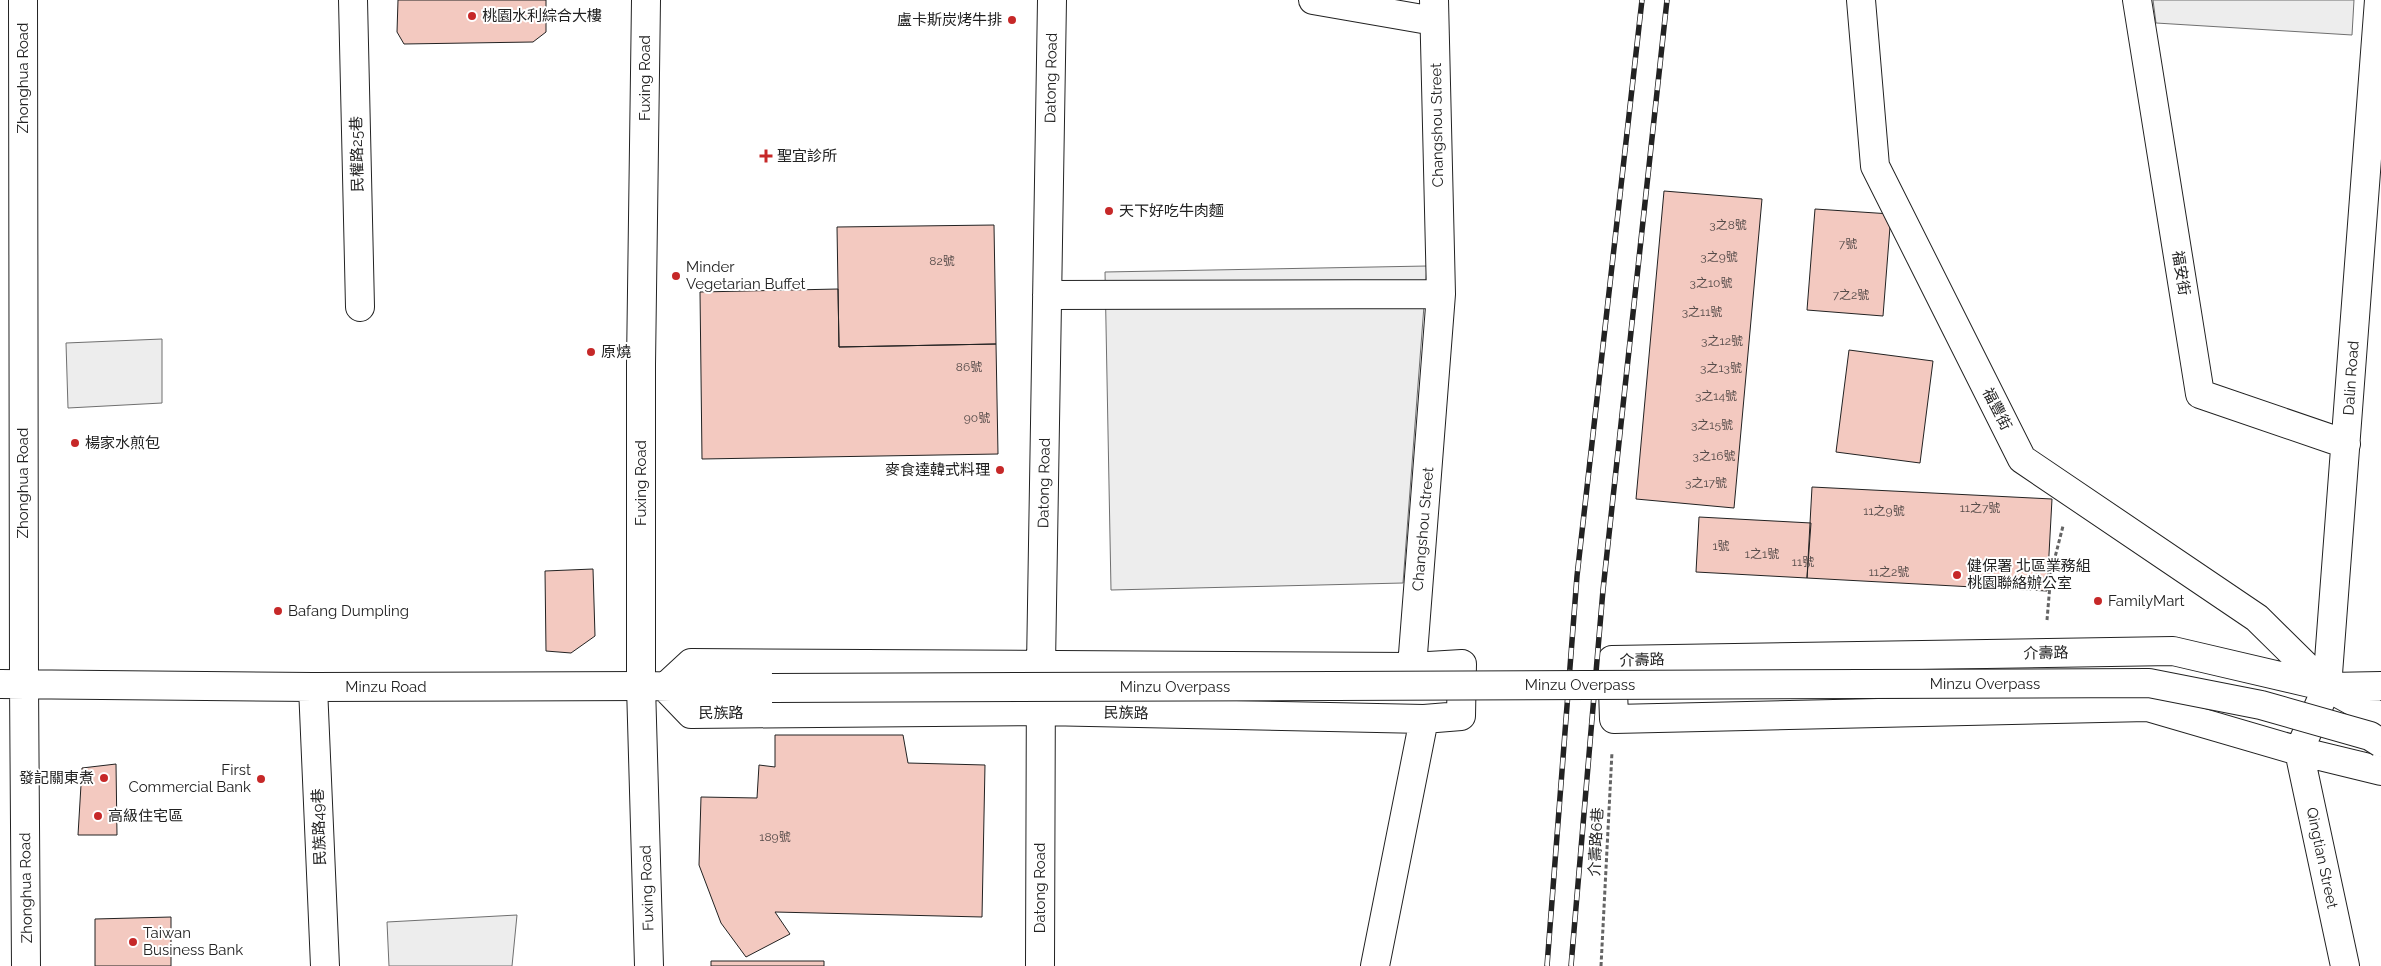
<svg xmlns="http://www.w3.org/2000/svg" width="2381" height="966" font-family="Raleway,'Noto Sans TC',sans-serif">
<rect width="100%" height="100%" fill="#fff"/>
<path fill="#ededed" stroke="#6f6f6f" d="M2153 0H2354L2352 35 2156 23Z
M1427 266 1403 583 1111 590 1105 272Z
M162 339V403L68 408 66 343Z
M517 915 512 966H389L387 922Z"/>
<path fill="#f3c9c0" stroke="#222" d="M398 0H546V32L533 42 404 44 397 32Z
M1664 191 1762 199 1734 508 1636 499Z
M1815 209 1891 214 1883 316 1807 310Z
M994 225 996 344 839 347 837 227Z
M838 289 839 347 996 344 998 454 702 459 700 292Z
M1849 350 1933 361 1920 463 1836 452Z
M1812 487 2052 499 2047 591 1807 578Z
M1699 517 1811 523 1807 578 1696 572Z
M593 569 595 636 571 653 546 651 545 571Z
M775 735H903L908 763 985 765 982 917 775 912 790 934 746 957 721 923 699 865 701 797 757 798 759 765 775 767Z
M116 764 117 835H78L82 768Z
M171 917V966H95V919Z
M711 961H824V966H711Z"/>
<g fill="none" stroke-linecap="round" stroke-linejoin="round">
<defs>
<path id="minor" d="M23 0 24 683 26 966
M353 0 360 307
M1313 0 1434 21
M1861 0 1875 166 2022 459 2257 618 2327 687
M2137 0 2200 394 2346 444
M1047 295 1441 294
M1412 667 691 663 665 687 691 714 1041 711 1424 719
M0 684 313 687 641 686 772 688
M313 687 325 966
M2329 687 2381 686
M2381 717 2327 687 2173 651 1612 660 1614 719 2148 707 2299 751 2381 771
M2299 751 2327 687 2379 0
M2299 751 2345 966
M1040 966 1041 665 1052 0
M1375 966 1424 719 1461 716 1462 664 1412 667 1441 294 1434 0"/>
<path id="major" d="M646 0 641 364V686L649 966"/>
</defs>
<use href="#minor" stroke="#222" stroke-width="30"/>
<use href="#major" stroke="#222" stroke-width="30"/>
<path stroke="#646464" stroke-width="3" stroke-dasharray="4 2.5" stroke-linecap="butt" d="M2047 620 2051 573 2063 526
M1601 966 1612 752"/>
<use href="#minor" stroke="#fff" stroke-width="28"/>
<use href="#major" stroke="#fff" stroke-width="28"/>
<defs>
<path id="rail" d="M1547 966 1577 576 1642 0
M1571 966 1603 590 1667 0"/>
</defs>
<use href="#rail" stroke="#222" stroke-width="5.5"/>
<use href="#rail" stroke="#fff" stroke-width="4" stroke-dasharray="11" stroke-linecap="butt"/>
<defs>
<path id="minor-bridge" d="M772 688 2149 683 2261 705 2370 736 2381 743"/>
</defs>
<use href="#minor-bridge" stroke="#222" stroke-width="30" stroke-linecap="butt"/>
<use href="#minor-bridge" stroke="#fff" stroke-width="28"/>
</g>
<g fill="#c62828" stroke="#fff" stroke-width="2">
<circle cx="472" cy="16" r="5"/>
<circle cx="1012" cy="20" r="5"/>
<path d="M763.5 148.5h5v5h5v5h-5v5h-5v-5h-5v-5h5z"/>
<circle cx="1109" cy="211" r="5"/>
<circle cx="676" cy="276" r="5"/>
<circle cx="591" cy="352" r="5"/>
<circle cx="75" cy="443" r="5"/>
<circle cx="1000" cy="470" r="5"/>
<circle cx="1957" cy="575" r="5"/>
<circle cx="2098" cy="601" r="5"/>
<circle cx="278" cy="611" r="5"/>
<circle cx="104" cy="778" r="5"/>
<circle cx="261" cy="779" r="5"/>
<circle cx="98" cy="816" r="5"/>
<circle cx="133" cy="942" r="5"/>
</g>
<g text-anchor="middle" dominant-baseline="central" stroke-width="4" stroke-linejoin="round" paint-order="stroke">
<g font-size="12" fill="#564c4a">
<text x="1728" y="225">3之8號</text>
<text x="1848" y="244">7號</text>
<text x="1719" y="257">3之9號</text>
<text x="942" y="261">82號</text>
<text x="1711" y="283">3之10號</text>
<text x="1851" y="295">7之2號</text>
<text x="1702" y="312">3之11號</text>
<text x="1722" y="341">3之12號</text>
<text x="969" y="367">86號</text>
<text x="1721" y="368">3之13號</text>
<text x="1716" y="396">3之14號</text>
<text x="977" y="418">90號</text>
<text x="1712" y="425">3之15號</text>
<text x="1714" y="456">3之16號</text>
<text x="1706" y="483">3之17號</text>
<text x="1980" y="508">11之7號</text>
<text x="1884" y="511">11之9號</text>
<text x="1721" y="546">1號</text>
<text x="1762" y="554">1之1號</text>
<text x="1803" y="562">11號</text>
<text x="1889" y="572">11之2號</text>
<text x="775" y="837">189號</text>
</g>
<g font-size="15" fill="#222" stroke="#fff" text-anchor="start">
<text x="482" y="16">桃園水利綜合大樓</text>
<text x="1002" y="20" text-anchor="end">盧卡斯炭烤牛排</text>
<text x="777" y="156">聖宜診所</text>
<text x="1119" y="211">天下好吃牛肉麵</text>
<text x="686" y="267">Minder<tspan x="686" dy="17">Vegetarian Buffet</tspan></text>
<text x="601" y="352">原燒</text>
<text x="85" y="443">楊家水煎包</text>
<text x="990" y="470" text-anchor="end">麥食達韓式料理</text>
<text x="1967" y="566">健保署 北區業務組<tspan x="1967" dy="17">桃園聯絡辦公室</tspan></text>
<text x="2108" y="601">FamilyMart</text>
<text x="288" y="611">Bafang Dumpling</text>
<text x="251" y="770" text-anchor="end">First<tspan x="251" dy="17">Commercial Bank</tspan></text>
<text x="94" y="778" text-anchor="end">發記關東煮</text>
<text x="108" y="816">高級住宅區</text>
<text x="143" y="933">Taiwan<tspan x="143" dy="17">Business Bank</tspan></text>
</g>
<g font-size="15" fill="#222" stroke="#fff">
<text transform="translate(23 78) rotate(-90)">Zhonghua Road</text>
<text transform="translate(645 78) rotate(-90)">Fuxing Road</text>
<text transform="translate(1051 78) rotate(-89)">Datong Road</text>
<text transform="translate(1437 125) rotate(-91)">Changshou Street</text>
<text transform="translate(357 154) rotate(-91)">民權路25巷</text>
<text transform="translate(2181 273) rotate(81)">福安街</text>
<text transform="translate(2351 378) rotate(-86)">Dalin Road</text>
<text transform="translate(1997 409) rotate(63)">福豐街</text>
<text transform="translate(23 483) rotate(-90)">Zhonghua Road</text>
<text transform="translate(641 483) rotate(-90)">Fuxing Road</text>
<text transform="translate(1044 483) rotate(-89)">Datong Road</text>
<text transform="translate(1423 529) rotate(-85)">Changshou Street</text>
<text transform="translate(2046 653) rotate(-1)">介壽路</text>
<text transform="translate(1642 660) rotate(-2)">介壽路</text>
<text x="1985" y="684">Minzu Overpass</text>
<text x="1580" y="685">Minzu Overpass</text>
<text x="386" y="687">Minzu Road</text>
<text x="1175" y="687">Minzu Overpass</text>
<text x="721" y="713">民族路</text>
<text transform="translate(1126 713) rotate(1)">民族路</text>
<text transform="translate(319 827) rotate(-92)">民族路49巷</text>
<text transform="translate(1596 842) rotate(-87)">介壽路6巷</text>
<text transform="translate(2322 858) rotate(78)">Qingtian Street</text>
<text transform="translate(26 888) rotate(-91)">Zhonghua Road</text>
<text transform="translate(647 888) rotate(-92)">Fuxing Road</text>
<text transform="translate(1040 888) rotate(-90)">Datong Road</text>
</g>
</g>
</svg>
